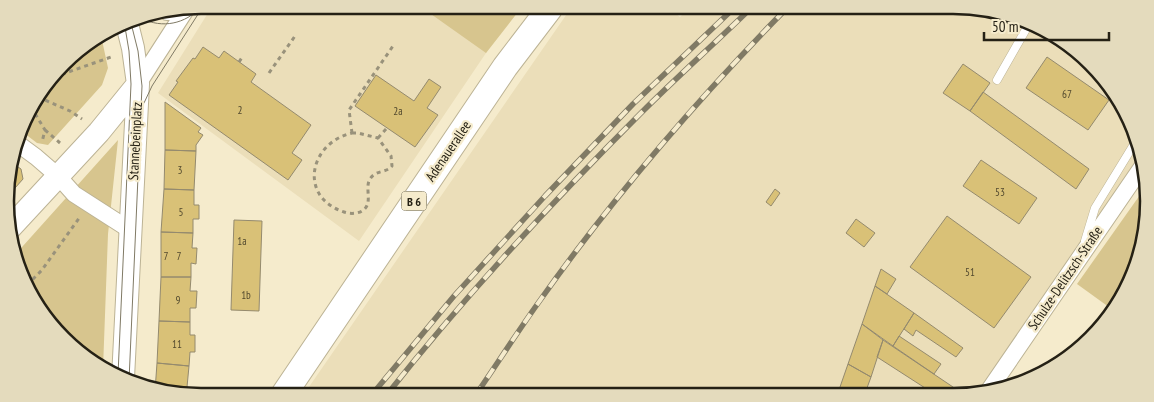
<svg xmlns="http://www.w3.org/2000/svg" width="1154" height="402" font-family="'PT Sans Narrow',sans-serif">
<rect width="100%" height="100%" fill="#f5ebcc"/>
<path fill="#ebdeb9" d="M213 5 521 8 486 53 359 241 158 93Z
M571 8 670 9 680 17 688 9 1003 12 1072 45 1123 103 1141 158 976 395 302 397Z"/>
<path fill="#d7c58e" d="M421 7 521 8 486 53Z
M97 38 102 40 108 68 102 85 48 145 37 143 20 130 25 114 72 54Z
M118 140 108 234 103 369 92 364 38 310 14 256Z
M1147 185 1142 251 1123 299 1113 310 1077 284Z"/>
<path fill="#d9c177" stroke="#948a6e" d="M203 47 219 58 224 51 256 74 251 82 311 125 292 153 302 160 288 180 169 95 178 82 176 81 193 58 195 59Z
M1047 57 1109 100 1088 130 1026 88Z
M963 64 990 83 970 111 943 93Z
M376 75 414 101 429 79 441 87 427 108 438 115 415 147 355 106Z
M983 92 1089 169 1076 189 970 111Z
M165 102 201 128 198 132 203 135 196 145V151L165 150Z
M165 150 196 151 194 190 164 189Z
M981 160 1037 198 1019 224 963 186Z
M11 162 21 169 23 179 8 196 7 176Z
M164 189 194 190V205H199V219H193V233L161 232Z
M775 189 780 193 771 206 766 202Z
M947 216 1031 277 994 328 910 267Z
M856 219 875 233 864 247 846 233Z
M234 220 262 221 259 311 231 310Z
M161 232 193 233 192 248H197L196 264 191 263V277H161Z
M881 269 896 279 887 294 875 286Z
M161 277H191L190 291H197L196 308H190V322L159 321Z
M875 286 914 313 893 346 862 324Z
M914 313 963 348 956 357 916 330 913 336 904 329Z
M159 321 190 322V335H195V352H190L189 366 157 363Z
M862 324 883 340 871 377 848 364Z
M899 336 941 364 934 374 893 346Z
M883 340 953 387 947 395H936L877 357Z
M157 363 189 366 187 387 202 392 201 397 155 391Z
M848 364 871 377 864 396H855L840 387Z
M953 387 965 395H947Z"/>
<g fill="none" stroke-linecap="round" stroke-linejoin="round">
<defs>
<path id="service" d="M997 80 1029 24
M1085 241 1095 208 1136 141"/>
<path id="minor" d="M167 12 185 11
M138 84 187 8
M17 143 36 157 58 176 74 194 130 230
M987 393 1144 164"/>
<path id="secondary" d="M10 228 99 132 138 84
M123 378 138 84 133 48 126 20"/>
<path id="primary" d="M282 397 505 67 550 8"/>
</defs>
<use href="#service" stroke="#bcb395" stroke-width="9"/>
<use href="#minor" stroke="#bcb395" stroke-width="18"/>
<use href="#secondary" stroke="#bcb395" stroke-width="24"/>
<use href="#primary" stroke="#bcb395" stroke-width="27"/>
<path stroke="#99927b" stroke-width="3" stroke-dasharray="4 4" stroke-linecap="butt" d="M239 62 243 56
M269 73 295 36
M54 77 114 56
M38 97 70 111 82 119
M31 107 45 130 42 142
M45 130 60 143
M352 133H358L378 138 391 156 392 166C387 173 375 170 370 179 364 188 374 204 362 211 357 214 349 214 344 212 298 197 309 143 352 133Z
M352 133 349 110 393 46
M378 138 387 128
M27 285 42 270 80 217"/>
<use href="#service" stroke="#fff" stroke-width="8"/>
<use href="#minor" stroke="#fff" stroke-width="16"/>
<use href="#secondary" stroke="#fff" stroke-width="22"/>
<use href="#primary" stroke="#fff" stroke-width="25"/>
<path stroke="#807a65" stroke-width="1" d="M139 17C158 28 181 26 198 10
M144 103 152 86 204 5
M118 375 131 84 129 51 124 21
M129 381 142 86 138 51 130 19"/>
<defs>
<path id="rail" d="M475 396C497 364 518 331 541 299 614 196 697 100 785 10
M370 397 454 296 545 196 633 104 733 9
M385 397C464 297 552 202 642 112 677 77 714 44 749 10"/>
</defs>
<use href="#rail" stroke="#807a65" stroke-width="5.5"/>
<use href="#rail" stroke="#f5ebcc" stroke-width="4" stroke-dasharray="11" stroke-linecap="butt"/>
</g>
<g text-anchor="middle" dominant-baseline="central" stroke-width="4.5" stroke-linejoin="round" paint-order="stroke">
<g font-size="11" fill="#52492e">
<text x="1067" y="94">67</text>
<text x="240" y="110">2</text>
<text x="398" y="111">2a</text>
<text x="180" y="170">3</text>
<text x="1000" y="192">53</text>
<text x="181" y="212">5</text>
<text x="242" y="241">1a</text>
<text x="166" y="256">7</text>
<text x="179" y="256">7</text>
<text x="970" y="272">51</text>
<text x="246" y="295">1b</text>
<text x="178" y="300">9</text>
<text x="177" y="344">11</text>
</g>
<rect fill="#f5ebcc" stroke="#635e4c" stroke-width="1" x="401.5" y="191.5" width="25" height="19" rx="4"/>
<g font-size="12" font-weight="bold" fill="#252115">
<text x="414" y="201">B 6</text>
</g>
<g font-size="14" fill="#252115" stroke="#f5ebcc">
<text transform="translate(135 141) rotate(-87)">Stannebeinplatz</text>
<text transform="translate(448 151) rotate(-56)">Adenauerallee</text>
<text transform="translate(1065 278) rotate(-56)">Schulze-Delitzsch-Straße</text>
</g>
</g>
<path d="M0 0H1154V402H0ZM201 14H953A187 187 0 0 1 1140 201V201A187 187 0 0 1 953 388H201A187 187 0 0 1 14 201V201A187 187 0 0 1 201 14Z" fill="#e4dbbd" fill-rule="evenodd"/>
<path fill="none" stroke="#252115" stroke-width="2.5" d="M201 14H953A187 187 0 0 1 1140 201V201A187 187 0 0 1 953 388H201A187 187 0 0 1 14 201V201A187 187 0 0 1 201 14Z"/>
<path d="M984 32v8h125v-8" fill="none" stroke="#252115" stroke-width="2.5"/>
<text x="992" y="32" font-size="15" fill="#252115" stroke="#f5ebcc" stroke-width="4" paint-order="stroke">50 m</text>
</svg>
